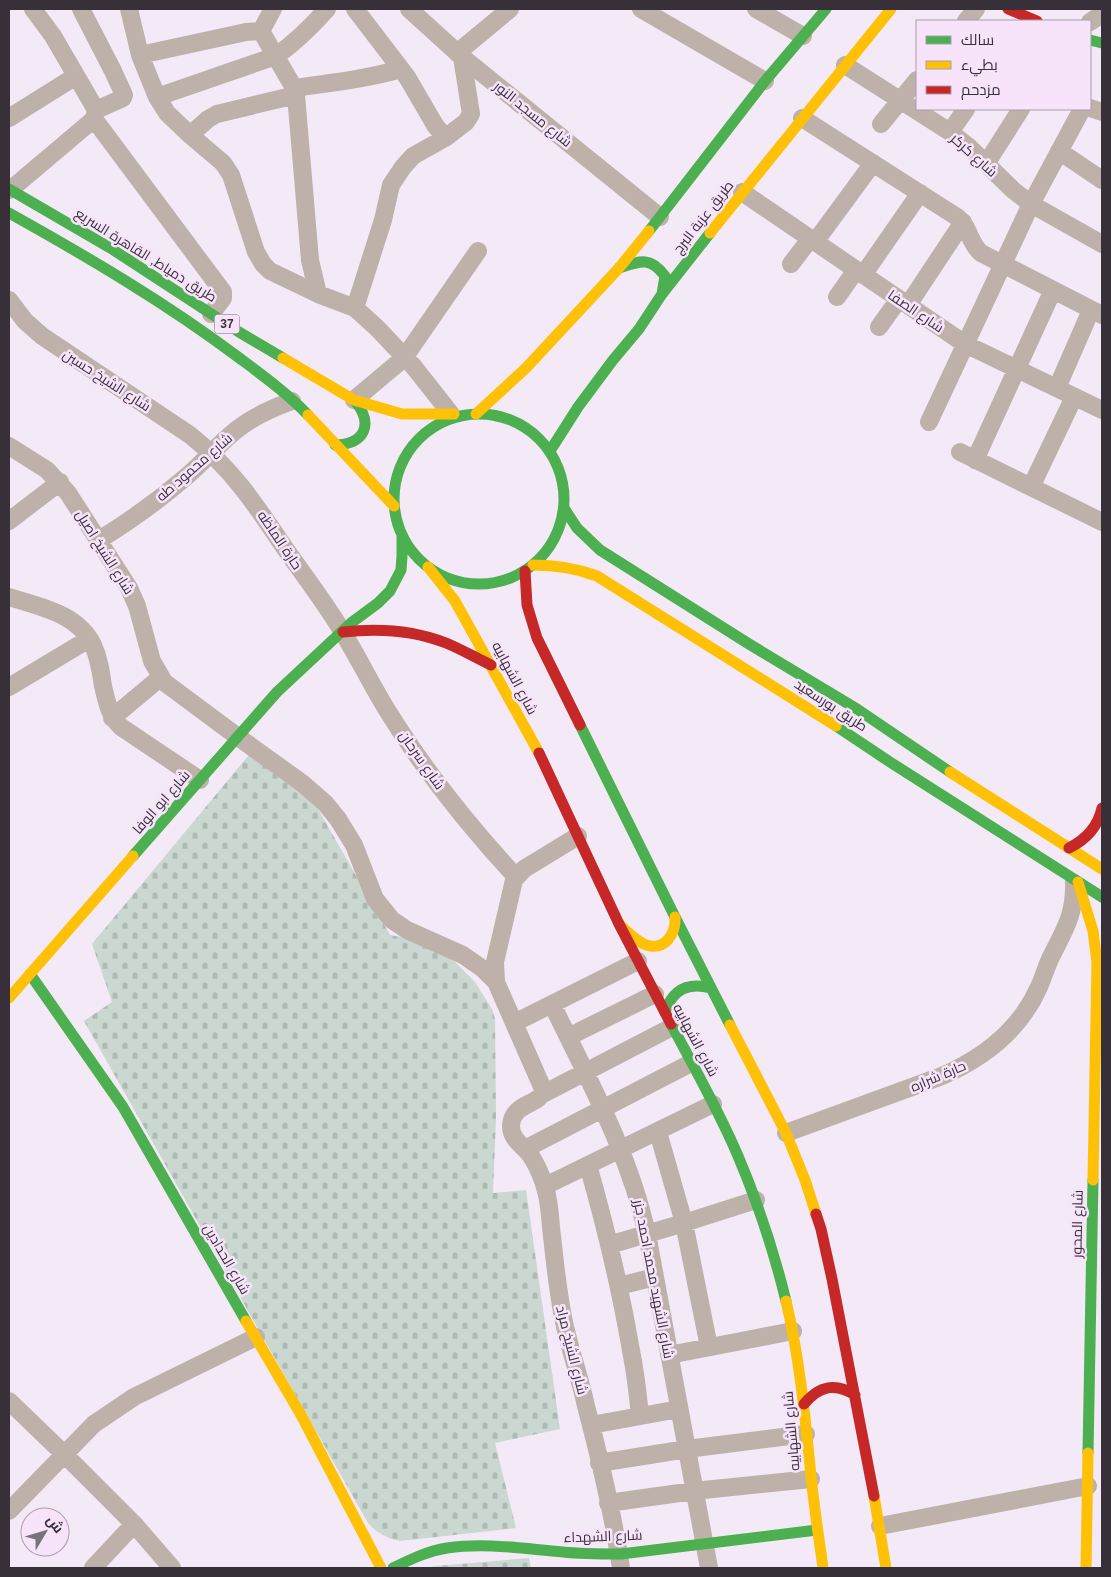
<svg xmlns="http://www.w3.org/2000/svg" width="1111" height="1577" font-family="Arial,Cairo,sans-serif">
<defs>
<pattern id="cemetery-stones" width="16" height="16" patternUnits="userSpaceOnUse" patternTransform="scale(1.25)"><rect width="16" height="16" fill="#cad8d1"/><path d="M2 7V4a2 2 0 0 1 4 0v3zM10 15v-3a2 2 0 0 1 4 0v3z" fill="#aebab4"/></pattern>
</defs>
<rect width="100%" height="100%" fill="#f4e9f6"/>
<path fill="url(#cemetery-stones)" d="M253 750 310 795 390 935 417 940 453 960 475 982 492 1009 495 1019 496 1118 493 1193 526 1190 560 1429 495 1443 516 1528 400 1541C386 1538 377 1533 368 1523L84 1021 112 1002 92 944Z
M529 1558 531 1568H424L436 1566Z"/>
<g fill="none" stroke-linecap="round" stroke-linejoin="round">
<path stroke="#bdb1aa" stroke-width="18" d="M33 9 53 36 96 110 94 119 223 292V298L211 314
M81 9 113 71 124 95 123 98 96 110
M129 9 140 55 157 97 167 113 190 135 223 163 231 175 256 252 263 264 270 271 318 294 355 308 377 328 414 367 451 414
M355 9 407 77 435 125 445 138 466 122 471 114 462 57
M409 9 462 57 660 217
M641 9 765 81
M756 9 803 36
M966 21 976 9
M1090 22 1102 14
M261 31 294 88C330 83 366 79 401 69
M457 53 510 9
M140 55 246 32 261 31 273 9
M845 65 950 132 969 147 1013 190 1031 204 1102 244
M294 88 296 95 310 260 318 294
M157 97 276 56C296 42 311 27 327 9
M1090 108 1102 112
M9 118 76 76
M802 118 957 217C970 227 969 243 981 253L1102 315
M881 124 917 80
M950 132 966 109
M190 135 208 119 217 114 296 95
M1059 151 1102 180
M986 164 1021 109
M10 190 94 119
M742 192 965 344 1102 410
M815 242 873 163
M791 264 810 239
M863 275 920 193
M837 297 856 270
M9 300 25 321 42 336 190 435C230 467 254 502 282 544 302 573 324 601 342 631 358 657 371 684 387 710 424 770 468 825 516 877
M908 305 963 222
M355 308 383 220 391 185 403 167 413 156 445 138
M879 327 899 299
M1057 388 1091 310
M354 400 404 358 478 251
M929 422 1031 204 1082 109
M9 446 47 470 68 493 129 588 137 606 152 661 164 682 238 737 302 783 325 803 338 819 354 845 375 899 392 920 407 930 463 955 483 969 496 982
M960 452 1102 522
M975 460 1053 290
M1031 487 1074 397
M9 521 60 482
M99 540C130 521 159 500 187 476 203 462 218 445 235 431 252 417 272 408 292 401
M9 597C40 607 77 613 93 645 99 658 101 672 103 686 107 702 109 716 121 727L200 780
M9 687 89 639
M112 718 161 677
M578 836 524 869 514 880 495 962 496 982 543 1089C543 1106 512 1101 511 1126 511 1140 524 1146 531 1156 538 1167 543 1179 546 1191 550 1205 550 1221 552 1236 555 1265 558 1293 564 1322 570 1350 580 1378 586 1406 600 1459 613 1514 621 1568
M552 1004C588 1079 629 1152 647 1234L709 1568
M514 1023 638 961
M568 1037 655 994
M543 1094 672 1027
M658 1132 684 1223 709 1347
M786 1133 942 1076C983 1058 1020 1030 1039 987 1043 978 1046 968 1050 959 1064 930 1075 916 1074 883
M525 1149 691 1063
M588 1165C606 1228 621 1291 632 1356 636 1376 638 1396 640 1416
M545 1186 713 1104
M609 1245 684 1223 756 1200
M619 1286 655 1277
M669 1355 793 1331
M9 1401 64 1454 134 1524 172 1568
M591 1425 679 1409
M599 1463 687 1449 806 1434
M608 1503 694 1491 811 1479
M9 1511 94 1424 134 1397 256 1337
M880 1526 1088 1486
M93 1568 134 1524"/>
<path stroke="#4caf50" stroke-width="11" d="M1090 40 1102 43
M9 189 112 249 239 332 283 358
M9 213C88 257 166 303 238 357 262 375 287 393 308 415
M649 231 765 81 826 9
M619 268C640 261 650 256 665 276L662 294
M394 499a85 85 0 1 1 170 0a85 85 0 1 1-170 0Z
M335 445C366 444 374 423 354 400
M550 451 578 407 613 360 639 329 662 294 710 233
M564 508 577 528 600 550 749 644 857 709 950 772
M580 725 675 917 730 1025
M836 726 893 764 1102 897
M133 856 277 692 351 623 378 603 390 591 401 570 402 556V536
M30 974 123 1107 246 1321
M665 1012C673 989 688 982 711 988
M671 1024C694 1067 719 1111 738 1156 758 1203 774 1252 786 1301
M1088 1453 1093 1180
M393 1568C411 1559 428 1551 447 1548 486 1542 525 1549 563 1552 582 1554 602 1554 621 1554L817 1530"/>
<path stroke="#ffc107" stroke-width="11" d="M710 233 891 9
M283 358 354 400 402 414H454
M476 414 526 368 619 268 649 231
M308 415 394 506
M533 565C555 565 576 568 597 576L836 726
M428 567 455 601 539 753
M950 772 1102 869
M1078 882 1093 931 1097 962 1093 1180
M620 925C628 932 636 941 646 945 665 951 676 934 675 917
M9 998 133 856
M730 1025 786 1133 805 1180 816 1214
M786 1301C800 1360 805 1417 811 1476 814 1507 819 1538 823 1568
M246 1321 301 1415 381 1568
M874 1496 886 1568
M1086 1568 1088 1453"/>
<path stroke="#c62828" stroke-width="11" d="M1008 9 1037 21
M525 571 527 605 537 638 580 725
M343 632C378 628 413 630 446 643 461 649 476 658 491 665
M539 753 619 924 671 1024
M1069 848C1087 839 1098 827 1102 808
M816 1214 821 1229 832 1279 874 1496
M804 1404C819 1386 835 1382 855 1395"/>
</g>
<g text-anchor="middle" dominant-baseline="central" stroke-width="5" stroke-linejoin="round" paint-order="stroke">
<rect fill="#f7e4fb" stroke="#716673" stroke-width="1" x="214.5" y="314.5" width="25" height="19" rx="4"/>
<g font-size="12" font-weight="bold" fill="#373039">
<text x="227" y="324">37</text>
</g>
<g font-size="14" fill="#373039" stroke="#f7e4fb">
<text transform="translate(533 114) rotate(39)">شارع مسجد النور</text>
<text transform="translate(974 155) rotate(42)">شارع كركر</text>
<text transform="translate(703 217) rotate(-52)">طريق عزبة البرج</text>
<text transform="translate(146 255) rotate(32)">طريق دمياط, القاهرة السريع</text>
<text transform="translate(916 311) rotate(34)">شارع الصفا</text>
<text transform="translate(107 380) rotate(33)">شارع الشيخ حسين</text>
<text transform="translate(194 467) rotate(-41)">شارع محمود طه</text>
<text transform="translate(280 540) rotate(56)">حارة الماظه</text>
<text transform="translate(105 552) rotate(58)">شارع الشيخ اصيل</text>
<text transform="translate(515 678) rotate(62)">شارع الشهابيه</text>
<text transform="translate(831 705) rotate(33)">طريق بورسعيد</text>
<text transform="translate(422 760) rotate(55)">شارع سرحان</text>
<text transform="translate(161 802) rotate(-49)">شارع ابو الوفا</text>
<text transform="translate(696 1040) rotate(62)">شارع الشهابيه</text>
<text transform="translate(938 1076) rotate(-23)">حارة شراره</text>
<text transform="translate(1077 1224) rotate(-89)">شارع المحور</text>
<text transform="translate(227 1259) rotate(60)">شارع الحدادين</text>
<text transform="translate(654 1279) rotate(79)">شارع الشهيد محمد احمد جزر</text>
<text transform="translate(572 1350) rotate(76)">شارع الشيخ مراد</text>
<text transform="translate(791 1431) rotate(-95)">شارع الشهابيه</text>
<text transform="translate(603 1536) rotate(-2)">شارع الشهداء</text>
</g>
</g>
<rect width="1111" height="1577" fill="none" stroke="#373039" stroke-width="20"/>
<rect x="916" y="20" width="175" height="90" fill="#f7e4fb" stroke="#aa9cad"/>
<rect x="926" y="36" width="25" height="8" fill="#4caf50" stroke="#aa9cad"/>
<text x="961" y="45" font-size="15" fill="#373039">سالك</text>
<rect x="926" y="61" width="25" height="8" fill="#ffc107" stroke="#aa9cad"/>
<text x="961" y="70" font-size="15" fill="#373039">بطيء</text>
<rect x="926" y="86" width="25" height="8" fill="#c62828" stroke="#aa9cad"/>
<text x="961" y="95" font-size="15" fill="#373039">مزدحم</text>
<g transform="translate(45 1532) rotate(52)"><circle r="24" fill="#f7e4fb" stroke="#aa9cad"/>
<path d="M0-4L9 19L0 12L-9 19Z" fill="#79717b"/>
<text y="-8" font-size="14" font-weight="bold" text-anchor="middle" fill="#373039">ش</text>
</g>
</svg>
